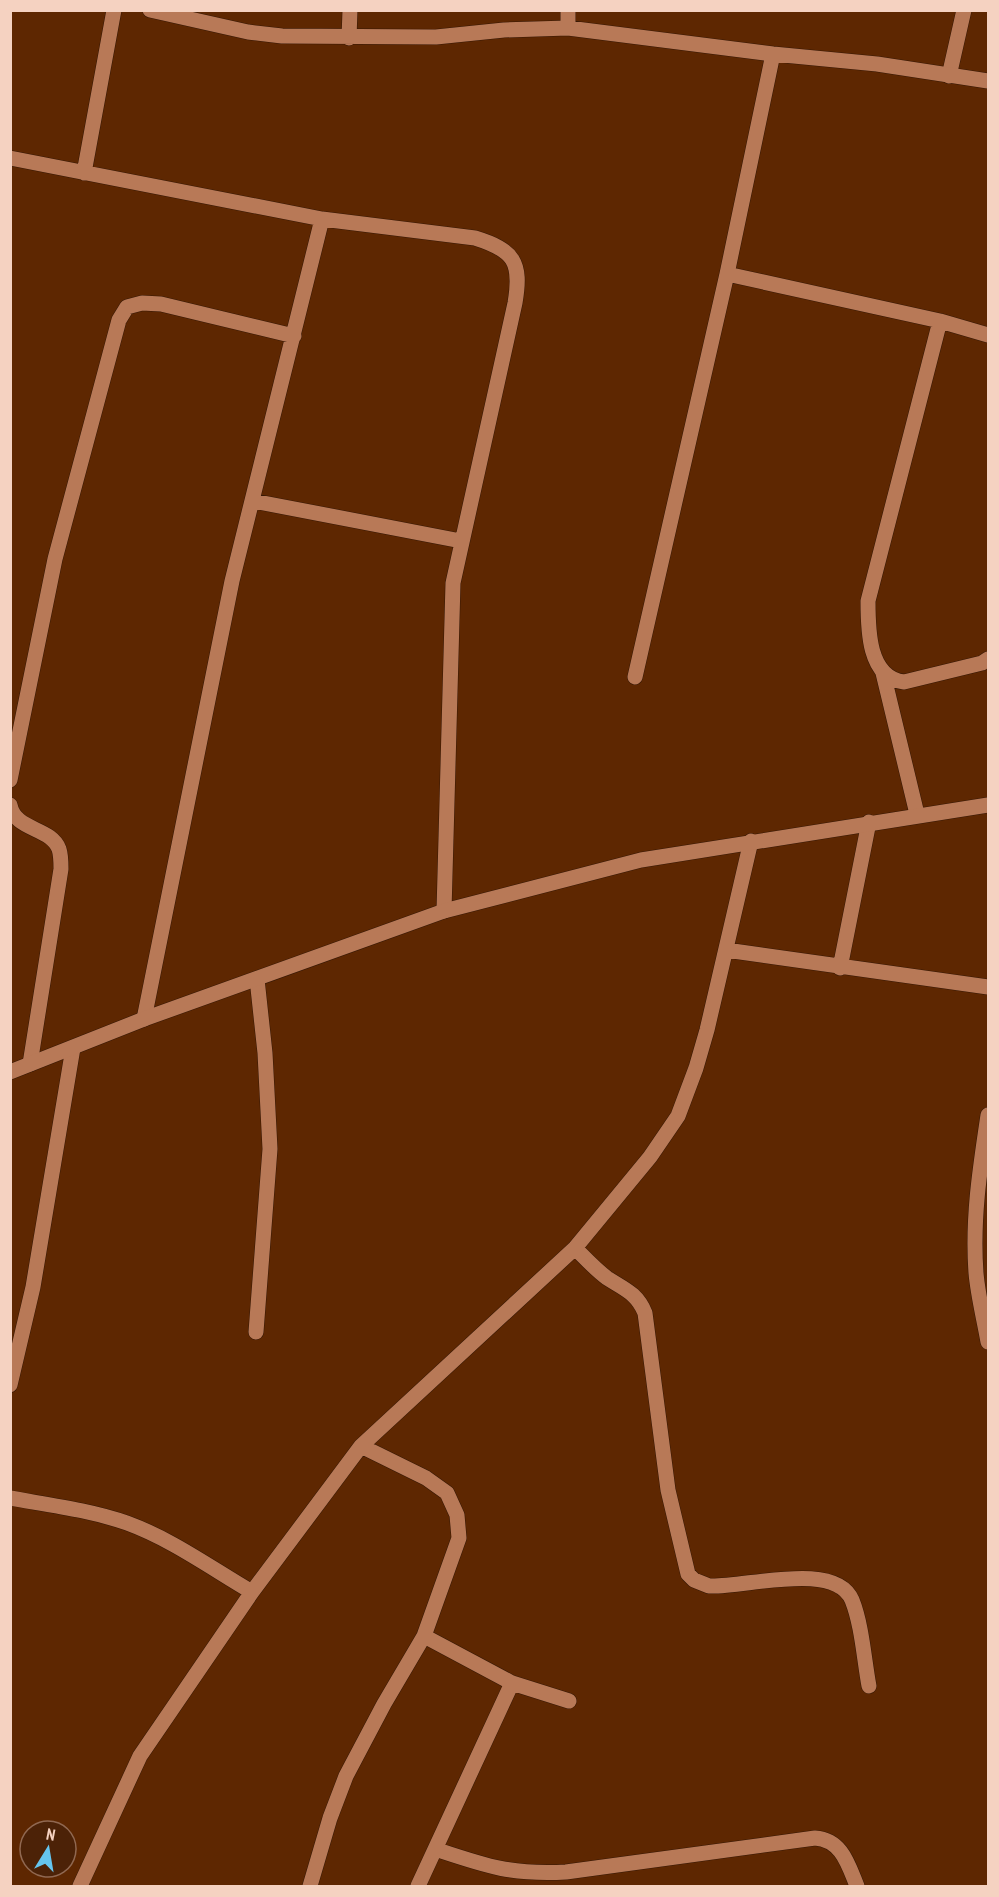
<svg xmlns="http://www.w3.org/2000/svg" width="999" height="1897" font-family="'PT Sans Narrow',sans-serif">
<rect width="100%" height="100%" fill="#5e2701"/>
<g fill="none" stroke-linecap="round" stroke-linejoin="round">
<defs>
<path id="service" d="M949 76 964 10"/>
<path id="minor" d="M150 10 248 32 282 36 436 37 504 30 568 28 773 54 877 64 988 81
M568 28V10
M349 38 350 10
M10 158 322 219 475 238C514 250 522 262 515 303L453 583 444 911
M84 173 114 10
M727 274 940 321 988 335
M940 321 868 601C868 629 868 678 904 682L982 663 988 659
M253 501 461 541
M883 673 917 814
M635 677 727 274 773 54
M10 780 55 559 119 320 127 307 142 303 161 304 294 336
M10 805C15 831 51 827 59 849 61 855 61 863 61 869L30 1064
M726 950 988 987
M840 968 869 822
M144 1019 232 581 322 219
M988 1115C980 1168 972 1219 976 1273 978 1296 984 1319 988 1342
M575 1248C585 1258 595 1269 607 1278 624 1289 637 1293 645 1313L668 1490 688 1574 694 1580 709 1586C744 1588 835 1560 852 1600 862 1625 864 1659 869 1686
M256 1332 270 1149 265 1053 257 979
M10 1385 33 1287 73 1048
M10 1498C49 1505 90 1510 127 1523 171 1539 211 1568 252 1592
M424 1636 512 1683 569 1701
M435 1849C486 1866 511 1875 566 1872L815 1838C842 1840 848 1864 857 1886
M80 1886 140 1756 252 1592 361 1446 575 1248 650 1157 678 1116 696 1068 707 1030 751 841
M310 1886 330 1818 346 1776 384 1704 424 1636 459 1538 457 1515 447 1493 426 1478 361 1446
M418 1886 512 1683"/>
<path id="tertiary" d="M10 1072 144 1019 444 911 641 860 988 805"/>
</defs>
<use href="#service" stroke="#361806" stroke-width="16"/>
<use href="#minor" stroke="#361806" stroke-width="16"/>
<use href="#tertiary" stroke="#361806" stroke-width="16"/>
<use href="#service" stroke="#b87957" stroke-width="15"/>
<use href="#minor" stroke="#b87957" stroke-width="15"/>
<use href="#tertiary" stroke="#b87957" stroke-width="15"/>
</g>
<rect width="999" height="1897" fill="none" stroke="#f5d2c1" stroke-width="24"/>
<g transform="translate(48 1849) rotate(11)"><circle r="28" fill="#4c2207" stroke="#906851" stroke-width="1.5"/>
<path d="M0-4.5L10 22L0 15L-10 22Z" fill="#65c5ee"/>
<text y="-9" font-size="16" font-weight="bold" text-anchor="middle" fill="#f5d2c1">N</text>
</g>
</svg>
